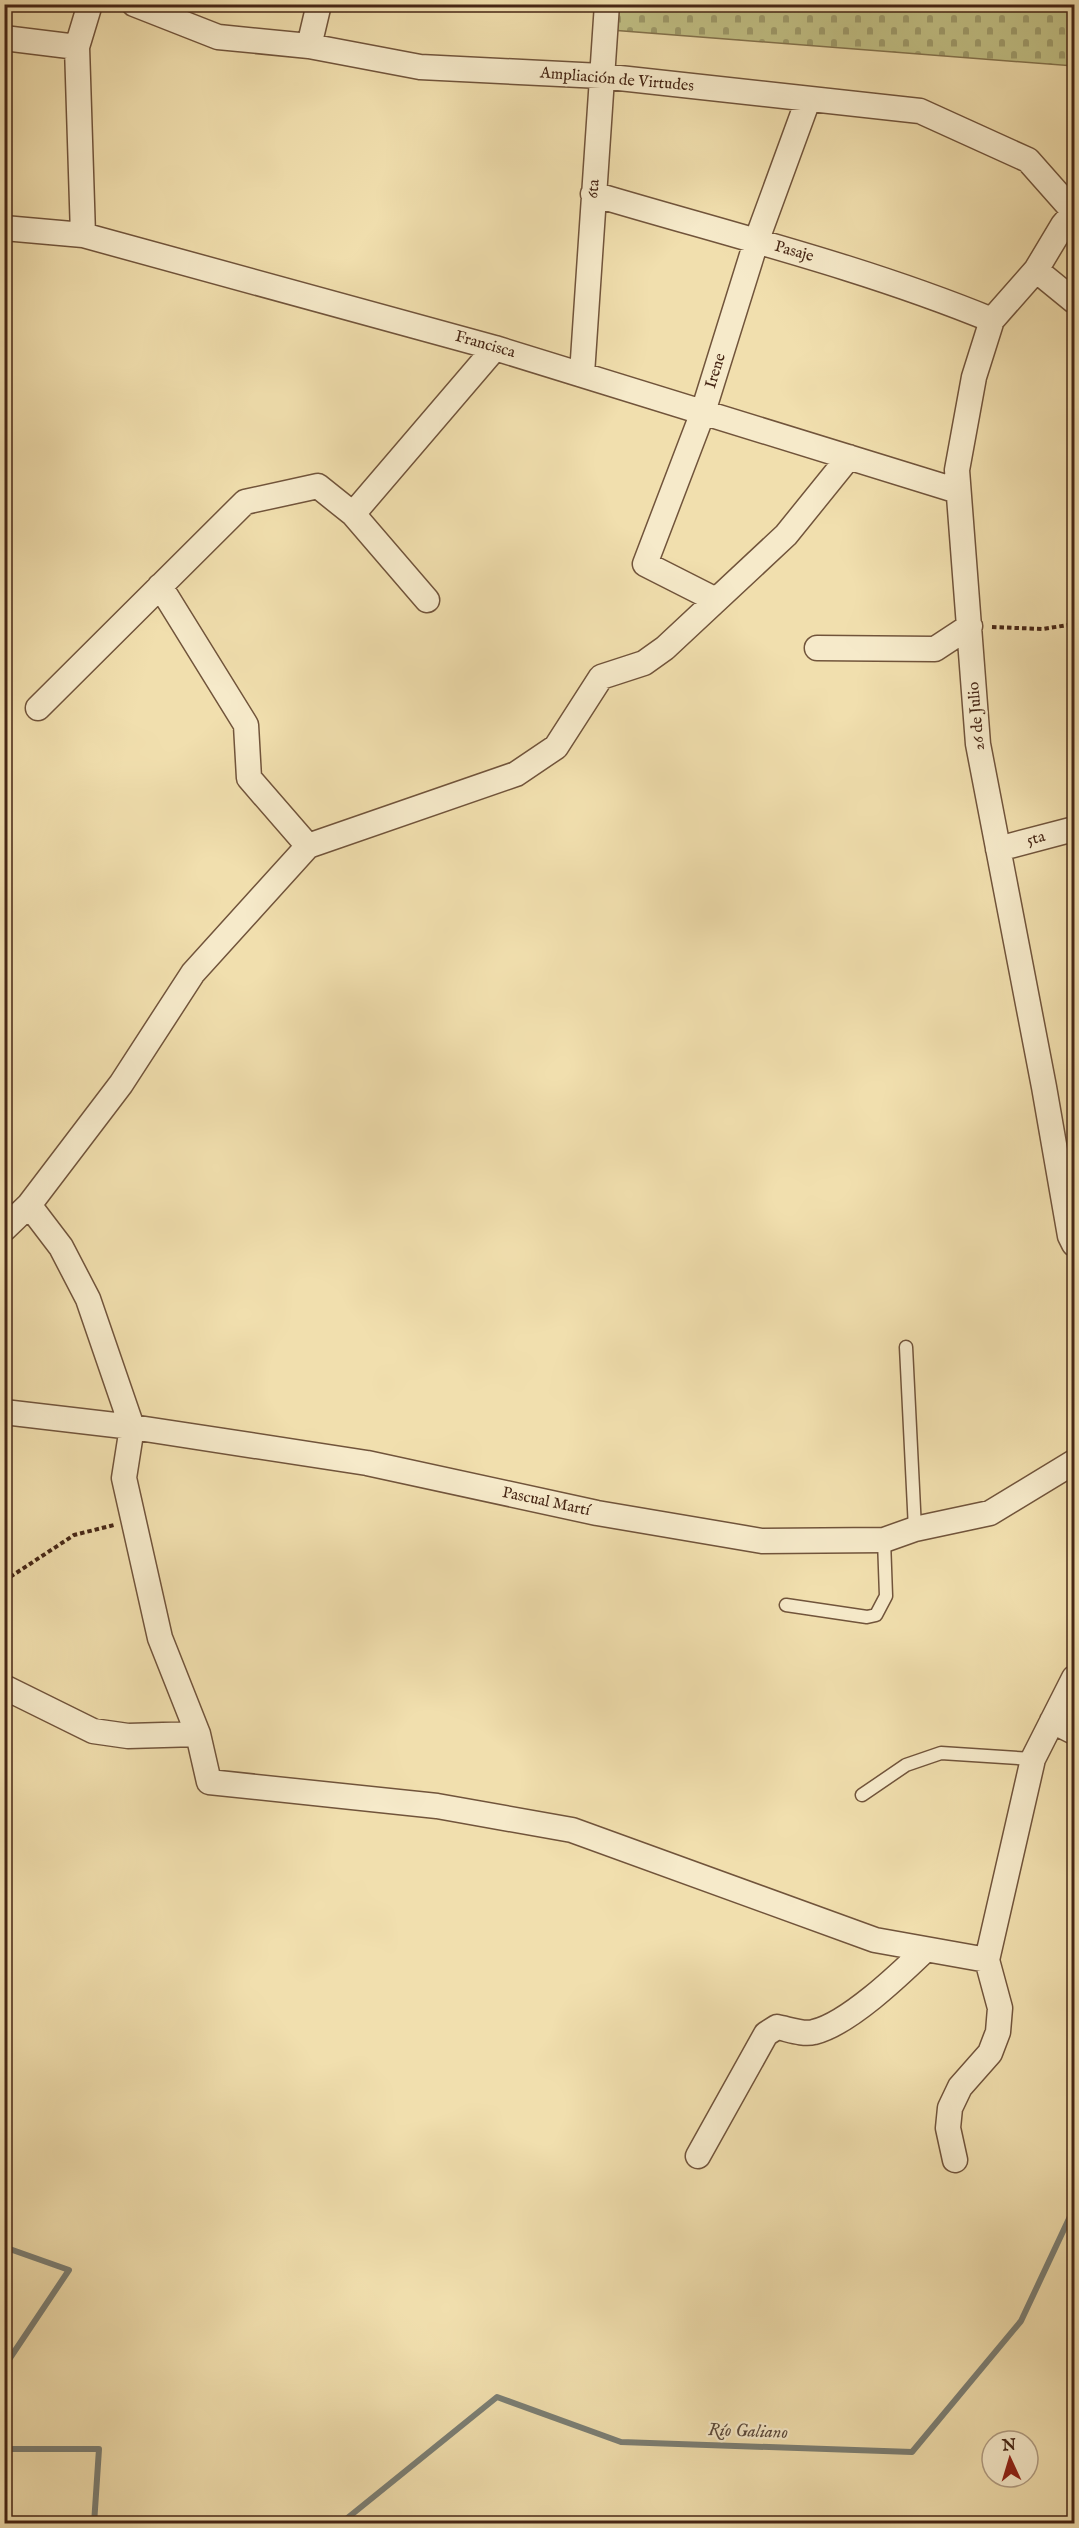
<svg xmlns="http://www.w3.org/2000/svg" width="1079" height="2528" font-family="'IM FELL English',serif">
<defs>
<pattern id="cemetery-stones" width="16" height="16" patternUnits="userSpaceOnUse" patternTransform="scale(1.5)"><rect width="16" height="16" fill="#c1c085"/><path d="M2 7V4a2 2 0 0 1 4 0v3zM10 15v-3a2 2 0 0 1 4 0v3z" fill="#9f9c6c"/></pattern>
</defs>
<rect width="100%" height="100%" fill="#f1dfae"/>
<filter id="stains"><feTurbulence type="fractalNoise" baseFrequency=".00333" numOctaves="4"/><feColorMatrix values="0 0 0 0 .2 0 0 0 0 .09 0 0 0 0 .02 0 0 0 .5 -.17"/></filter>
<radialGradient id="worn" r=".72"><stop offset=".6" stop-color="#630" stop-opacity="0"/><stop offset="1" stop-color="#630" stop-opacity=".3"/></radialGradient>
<path fill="url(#cemetery-stones)" stroke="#84734d" stroke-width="1.5" d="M613 5H1074V66L611 30Z"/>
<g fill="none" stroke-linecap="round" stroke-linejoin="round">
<path stroke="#7b7f75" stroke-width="6" d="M4 2247 69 2270 4 2367
M4 2449H99L94 2524
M340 2524 497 2397 621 2442 912 2452 1021 2321 1074 2208"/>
<defs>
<path id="service" d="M906 1347 915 1529
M786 1605 867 1617 876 1615 886 1596 884 1540
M862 1795 906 1765 941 1753 1033 1759"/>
<path id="minor" d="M134 4 218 37 309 46 420 67 601 76 920 111 1028 160 1074 212
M4 38 77 47
M309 46 319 4
M593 194C727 234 863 267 992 320
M1074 212 1063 225 1036 270 992 320 974 377 957 470 978 744 1044 1087 1070 1236 1074 1244
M4 228 83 235 495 348 958 491
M83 235 77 47 90 4
M1036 270 1074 301
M582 374 607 4
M353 514 495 348
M160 586 246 725 249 778 308 846
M716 600 645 564 703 412 756 242 808 100
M817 648 935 649 970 626
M38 708 245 502 318 486 353 514 427 600
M998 849 1074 829
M29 1205 61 1247 88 1299 132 1427 124 1478 160 1638 198 1734 209 1782 437 1806 572 1830 875 1940 987 1960
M4 1229 29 1205 121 1084 193 973 308 846 516 774 556 747 601 677 644 663 665 648 786 535 849 457
M4 1412 132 1427 367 1463 597 1513 762 1541 884 1540 915 1529 990 1513 1074 1462
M4 1687 93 1731 128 1736 198 1734
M1052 1721 1074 1732
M698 2156 766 2034 777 2027C788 2029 803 2035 814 2032 848 2024 899 1975 924 1951
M955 2160 948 2128 950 2108 960 2087 990 2053 998 2032 1000 2008 987 1960 1033 1759 1074 1678"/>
</defs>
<use href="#service" stroke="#71543b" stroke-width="15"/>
<use href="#minor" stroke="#71543b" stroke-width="27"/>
<path stroke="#462615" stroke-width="4" stroke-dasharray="4.5 3" stroke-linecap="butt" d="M992 627 1043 629 1074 624
M4 1581 74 1535 114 1525"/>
<use href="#service" stroke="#f6eaca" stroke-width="12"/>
<use href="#minor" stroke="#f6eaca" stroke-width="24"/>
</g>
<g text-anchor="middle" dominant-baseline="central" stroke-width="4.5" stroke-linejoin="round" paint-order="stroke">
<g font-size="16" fill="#462615" stroke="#f6eaca">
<text transform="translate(617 80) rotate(5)">Ampliación de Virtudes</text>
<text transform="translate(594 189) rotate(-86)">6ta</text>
<text transform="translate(794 252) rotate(16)">Pasaje</text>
<text transform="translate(485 345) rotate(16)">Francisca</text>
<text transform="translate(716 371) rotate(-73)">Irene</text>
<text transform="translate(977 716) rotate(-95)">26 de Julio</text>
<text transform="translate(1036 839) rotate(-15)">5ta</text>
<text transform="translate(546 1502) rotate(12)">Pascual Martí</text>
</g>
<g font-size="18" font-style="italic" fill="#5c4b3d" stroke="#f6eaca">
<text transform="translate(748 2432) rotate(2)">Río Galiano</text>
</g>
</g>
<rect width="1079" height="2528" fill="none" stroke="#f1dfae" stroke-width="24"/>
<rect x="6" y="6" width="1067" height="2516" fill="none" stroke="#462615" stroke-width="3"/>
<rect x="12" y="12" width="1055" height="2504" fill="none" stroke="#462615" stroke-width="1.5"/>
<g transform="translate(1010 2459) rotate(356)"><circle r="28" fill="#f6eaca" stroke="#b09c82" stroke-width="1.5"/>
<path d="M0-4.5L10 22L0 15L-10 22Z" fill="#8f2418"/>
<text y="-9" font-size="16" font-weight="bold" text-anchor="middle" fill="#462615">N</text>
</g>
<rect width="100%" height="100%" filter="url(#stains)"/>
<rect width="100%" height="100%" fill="url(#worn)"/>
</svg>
